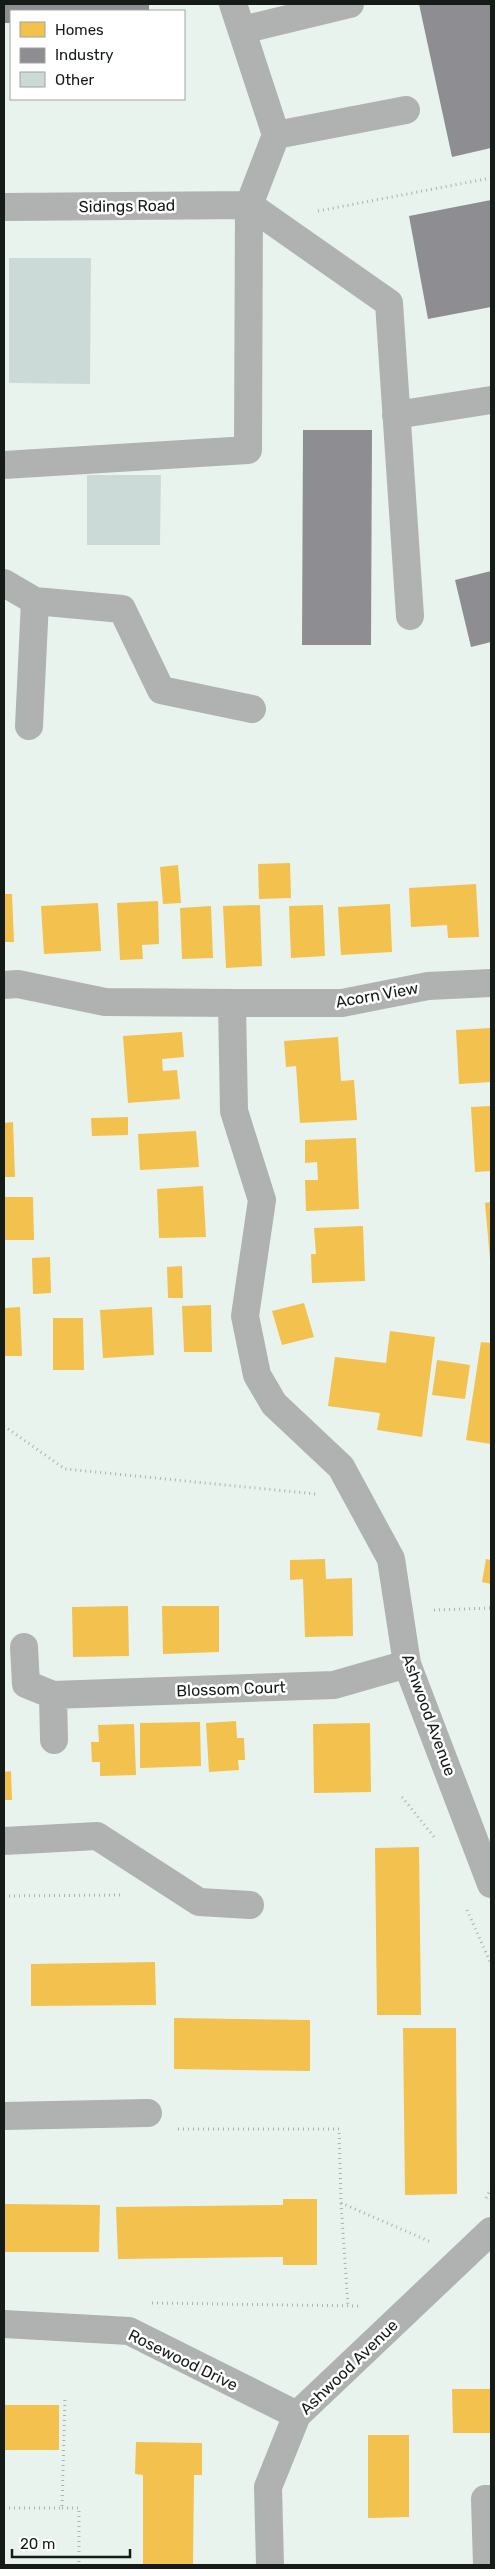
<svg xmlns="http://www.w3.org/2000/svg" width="495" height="2569" font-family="Rubik,sans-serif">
<rect width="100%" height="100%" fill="#e8f3ed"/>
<path fill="#f2c14e" d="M290 863 291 898 259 899 258 864Z
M178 865 181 903 163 904 160 867Z
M476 884 479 937 448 938 447 925 411 927 409 888Z
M4 894H12L14 942H4Z
M158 901 159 944 142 945 143 959 120 960 117 903Z
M98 903 101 951 44 954 41 906Z
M390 904 392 952 341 955 338 907Z
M260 905 262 966 226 968 223 906Z
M323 905 325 956 291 958 289 906Z
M211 906 213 958 182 959 180 908Z
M491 1028V1082L459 1084 456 1030Z
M182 1032 184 1057 162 1059 163 1071 177 1070 180 1099 128 1103 123 1036Z
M338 1037 341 1081 354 1080 357 1120 300 1123 296 1066 286 1067 284 1041Z
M491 1106V1171L475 1172 471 1107Z
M128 1117V1135L92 1136 91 1118Z
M13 1122 15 1177H4V1123Z
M196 1131 199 1167 140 1170 138 1134Z
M356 1138 359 1209 306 1211 305 1180H318L317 1162 305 1163V1140Z
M203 1186 206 1237 159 1238 157 1189Z
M4 1197H33L34 1240H4Z
M491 1202V1259H490L485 1203Z
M363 1226 365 1281 312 1283 311 1254H316L314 1228Z
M50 1257 51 1293 33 1294 32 1258Z
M182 1266 183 1298H168L167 1267Z
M304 1303 314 1337 282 1345 272 1311Z
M211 1305 212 1352H184L182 1306Z
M20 1307 22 1356H4V1308Z
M152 1307 154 1355 103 1358 100 1310Z
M53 1318H83L84 1370H53Z
M390 1331 435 1337 422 1437 377 1430 380 1413 328 1406 335 1357 386 1363Z
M481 1342 491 1343V1444L466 1440Z
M437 1360 470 1365 465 1399 432 1395Z
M325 1559 326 1579 352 1578 353 1636 305 1637 303 1579 290 1580V1560Z
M486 1559 491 1560V1584L482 1582Z
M128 1606 129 1656 73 1657 72 1607Z
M162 1606H219V1652L163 1654Z
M236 1721 237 1738H244L245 1760H238L239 1770 209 1772 206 1723Z
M200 1722 201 1766 140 1768V1723Z
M370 1723 371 1792 314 1793 313 1724Z
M134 1724 136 1775 100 1776V1762H92L91 1742H99L98 1725Z
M11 1771 12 1800H4V1772Z
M419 1847 421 2015H377L375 1848Z
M155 1962 156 2005 31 2006V1964Z
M174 2018 310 2020V2071L174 2069Z
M403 2028H456L457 2194 405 2195Z
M283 2199H317V2265H283V2257L118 2259 116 2207 283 2205Z
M4 2204 100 2205 99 2252H4Z
M452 2389H491V2433H453Z
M4 2405H59V2450H4Z
M368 2435H409V2517L368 2518Z
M136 2442 202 2443V2475H194L193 2565H143V2475L135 2474Z"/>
<path fill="#8d8d92" d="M4 4H149V11H11V23H4Z
M419 4H491V148L452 157Z
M491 200V307L428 319 409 216Z
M303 430H372L371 645H302Z
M491 571V642L471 647 455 580Z"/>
<path fill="#ccdad7" d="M9 258H91L90 384 9 383Z
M87 475H161L160 545H87Z"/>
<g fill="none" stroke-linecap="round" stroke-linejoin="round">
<path stroke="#acb2ae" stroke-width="3" stroke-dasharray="1 4" stroke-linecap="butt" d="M318 211 491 178
M4 1426 65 1469 316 1494
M434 1610 491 1608
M402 1797 435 1838
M4 1896 124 1895
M467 1910 491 1964
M178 2129H339L341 2203 431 2242
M486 2198 491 2189
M341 2203 348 2306
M152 2303 361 2306
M4 2508H62L65 2396
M62 2508H79V2565"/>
<path stroke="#afb2b0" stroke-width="28" d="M242 30 350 4
M276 135 406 110
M249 205 389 303 410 616
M4 207 249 205
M396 415 491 400
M4 465 248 450 249 205 276 135 233 4
M4 583 35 601 122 609 161 690 252 709
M29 726 35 601
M491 983 428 986 342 1003H232L234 1111 262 1200 245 1316 257 1375 274 1404 341 1467 391 1559 407 1664 491 1884
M4 985 18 984 105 1002 232 1003
M24 1647 26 1684 53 1695 334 1685 407 1664
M53 1695 54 1740
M4 1841 97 1836 199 1902 250 1905
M4 2116 148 2113
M4 2324 129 2331 297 2415
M270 2565 268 2487 297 2415 491 2231
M487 2565 485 2499H491"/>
</g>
<g text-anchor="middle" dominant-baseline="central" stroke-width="5" stroke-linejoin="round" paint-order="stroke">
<g font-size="16" fill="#151c18" stroke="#fff">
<text transform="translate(127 206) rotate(-1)">Sidings Road</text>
<text transform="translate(377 995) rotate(-10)">Acorn View</text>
<text transform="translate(231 1689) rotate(-2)">Blossom Court</text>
<text transform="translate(429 1715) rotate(70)">Ashwood Avenue</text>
<text transform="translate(183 2360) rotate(26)">Rosewood Drive</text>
<text transform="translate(349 2367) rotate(-44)">Ashwood Avenue</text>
</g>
</g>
<rect width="495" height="2569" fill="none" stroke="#151c18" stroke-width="10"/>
<rect x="10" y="10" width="175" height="90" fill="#ffffff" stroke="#a1a4a3"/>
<rect x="20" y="22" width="25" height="15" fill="#f2c14e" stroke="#a1a4a3"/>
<text x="55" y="35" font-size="15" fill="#151c18">Homes</text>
<rect x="20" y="48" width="25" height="15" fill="#8d8d92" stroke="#a1a4a3"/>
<text x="55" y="60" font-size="15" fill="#151c18">Industry</text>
<rect x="20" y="72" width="25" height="15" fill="#ccdad7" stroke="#a1a4a3"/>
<text x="55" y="85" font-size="15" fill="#151c18">Other</text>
<path d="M12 2549v8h118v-8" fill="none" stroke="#151c18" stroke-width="2.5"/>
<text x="20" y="2549" font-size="15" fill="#151c18" stroke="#ffffff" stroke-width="4" paint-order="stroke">20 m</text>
</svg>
